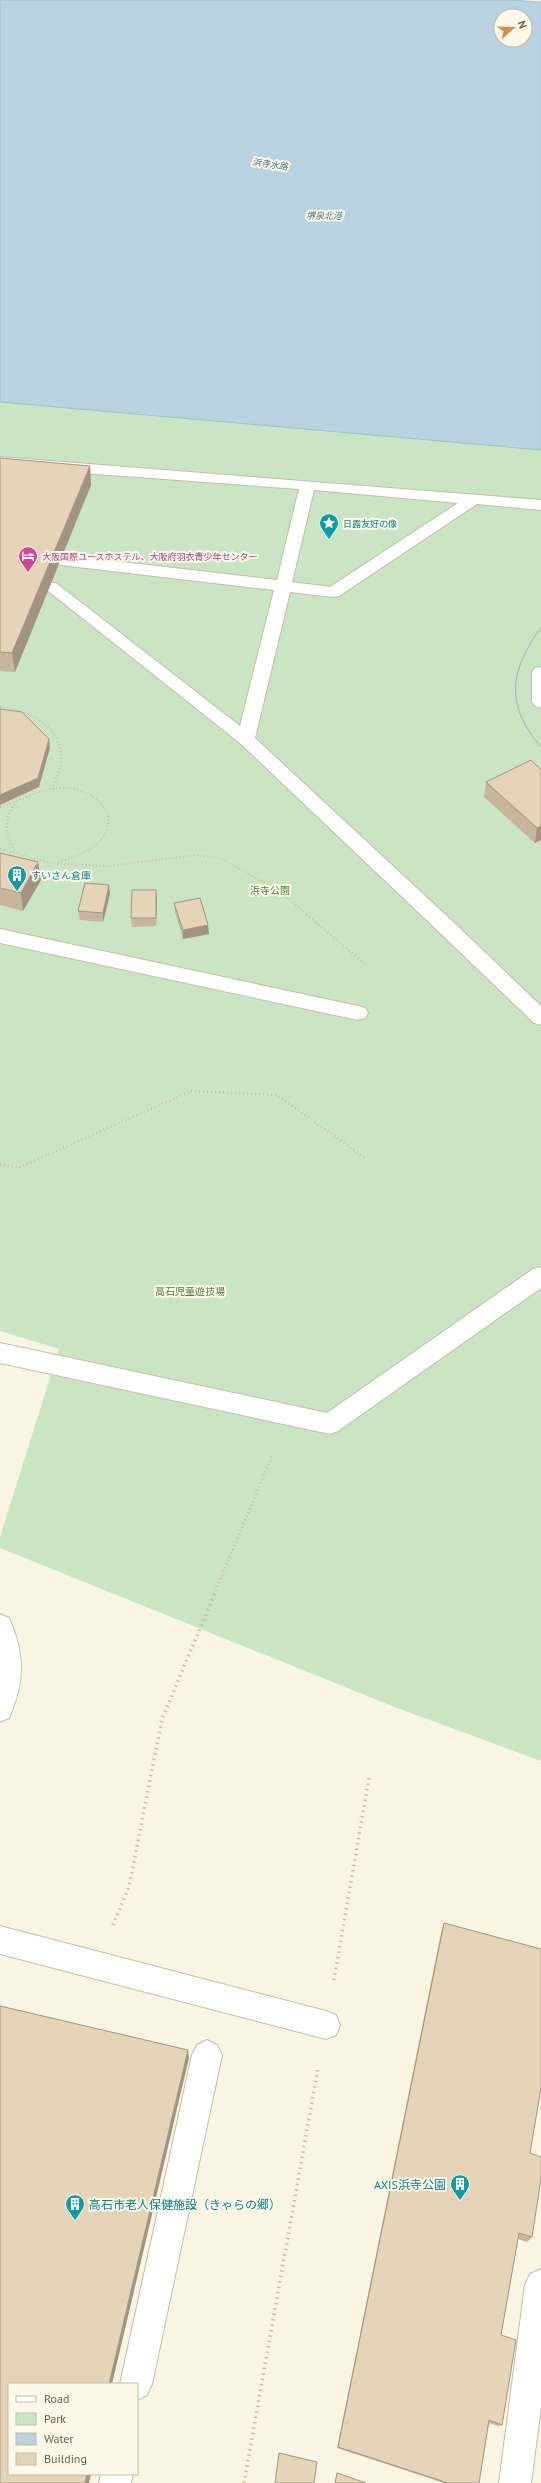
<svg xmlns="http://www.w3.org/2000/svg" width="541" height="2483" font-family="'PT Sans','Noto Sans JP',sans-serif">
<rect width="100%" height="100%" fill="#f9f5e2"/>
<path fill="#cae5c3" d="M0 402 541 450V1761L397 1708 0 1548V1537L59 1349 0 1331Z"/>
<path fill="#b9d2e0" stroke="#a1bfd1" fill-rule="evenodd" d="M0 0H510L541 2V450L0 402ZM501 16H525V40H501Z"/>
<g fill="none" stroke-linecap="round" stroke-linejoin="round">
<defs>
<path id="lane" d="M0 457 541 500V510L477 504 339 596 333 597 290 592 255 738 450 919 453 924 450 929 443 931 436 929 240 743 42 586 44 583H56L240 726 274 590 61 565 53 560 61 555 277 580 299 489 0 467ZM314 490 458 503 330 587 292 582Z
M541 667V708L535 706 532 702V672L535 668Z
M0 929 358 1006 365 1008 368 1013 365 1018 358 1020 0 943Z
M0 1614 9 1618C25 1654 25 1681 9 1718L0 1722Z
M0 1926 326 2011 336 2015 340 2025 336 2035 326 2039 0 1954Z
M207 2040 217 2045 222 2055 152 2384 147 2395 137 2400V2384H120L192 2055 197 2045Z
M101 2474H133L131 2483H99Z"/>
<path id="street" d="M443 917 450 919 541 1006V1025L534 1023 436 929 433 924 436 919Z
M541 1267V1288L338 1431 330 1434 0 1363V1343L327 1413 533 1269Z
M541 2269V2407L531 2483H499L525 2285 530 2274Z"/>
</defs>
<use href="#lane" stroke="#c6bca8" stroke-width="2"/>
<use href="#street" stroke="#c6bca8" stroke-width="2"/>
<path stroke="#d0bda1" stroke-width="2" stroke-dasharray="1 2.5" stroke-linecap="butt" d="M0 707C29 710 61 725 61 758 61 768 56 778 53 788
M15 804C2 820 6 836 16 853
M0 807C22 800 44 786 68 788 92 790 122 813 102 838 92 852 73 857 57 863
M0 849 55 864 110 866 195 855 220 858 279 891 308 915"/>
<path stroke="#d0bda1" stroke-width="2.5" stroke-dasharray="1 3" stroke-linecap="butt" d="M306 914 367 966
M0 1164 18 1168 191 1091 277 1095 365 1158
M214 1594 273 1454"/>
<path stroke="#d0bda1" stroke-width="3.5" stroke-dasharray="1.5 4" stroke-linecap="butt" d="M113 1925 129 1887 162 1719 215 1593
M334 1980 369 1778
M244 2483 318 2068"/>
<use href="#lane" fill="#fff" fill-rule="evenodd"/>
<use href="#street" fill="#fff" fill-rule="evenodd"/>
<path stroke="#b9a3c0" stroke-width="1" d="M541 627C510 671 504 704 541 747"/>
</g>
<path fill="#c6b69e" d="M0 458 90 466 91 485 15 672 0 671Z
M531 760 541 840 535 843 484 797 486 782Z
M0 853 41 880 23 911 0 905Z
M110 894 103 922 80 920 78 911Z
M157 898 156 926 132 927 131 918Z
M174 903 209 934 183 939 175 912Z
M444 1923 530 2153 532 2237 527 2242 518 2239 501 2335 502 2425 498 2426 489 2423 479 2483H444L337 2448 441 1933Z"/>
<path fill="#a19481" d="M90 466 91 485 15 672 12 653Z
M49 739 50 748 39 787 0 805V795Z
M541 826V840L535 843 537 828Z
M38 862 41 880 23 911 21 893Z
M109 885 110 894 103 922V913Z
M156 890 157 898 156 926Z
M208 925 209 934 183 939V930Z
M188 2050 189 2058 112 2384H109Z
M87 2474H91L89 2483H85Z"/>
<path fill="#e6d4b8" stroke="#a19481" d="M0 458 90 466 12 653 0 652Z
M0 709 22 712 49 739 38 778 0 795Z
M531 760 541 770V826L537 828 486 782Z
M0 853 38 862 21 893 0 888Z
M85 883 109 885 103 913 78 911Z
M132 890H156V918H131Z
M200 898 208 925 183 930 174 903Z
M444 1923 541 1949V2088L530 2153 541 2157V2179L532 2237 519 2233 501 2335 516 2340 502 2425 489 2420 479 2483H448L338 2447Z
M0 2006 188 2050 109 2384H9V2474H87L85 2483H0Z
M279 2453 317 2462 314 2483H275Z
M337 2473 366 2483H335Z"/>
<defs>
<symbol id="sight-pin" viewBox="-11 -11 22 30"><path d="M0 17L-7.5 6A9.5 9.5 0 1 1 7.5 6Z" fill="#0f9aa8" stroke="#fdf9e8"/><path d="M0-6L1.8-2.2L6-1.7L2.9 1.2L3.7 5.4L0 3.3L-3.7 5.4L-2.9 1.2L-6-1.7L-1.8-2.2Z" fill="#fff"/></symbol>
<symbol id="hotel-pin" viewBox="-11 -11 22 30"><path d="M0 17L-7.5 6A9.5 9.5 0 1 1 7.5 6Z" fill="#d1479c" stroke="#fdf9e8"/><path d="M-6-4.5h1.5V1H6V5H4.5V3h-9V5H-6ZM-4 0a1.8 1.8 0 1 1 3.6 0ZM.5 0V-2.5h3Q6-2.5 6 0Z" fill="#fff"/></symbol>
<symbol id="building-pin" viewBox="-11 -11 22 30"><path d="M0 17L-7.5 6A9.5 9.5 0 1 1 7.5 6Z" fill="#0f9aa8" stroke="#fdf9e8"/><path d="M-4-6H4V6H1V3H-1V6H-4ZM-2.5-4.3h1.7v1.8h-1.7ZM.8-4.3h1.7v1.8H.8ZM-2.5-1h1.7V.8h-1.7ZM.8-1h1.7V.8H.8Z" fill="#fff"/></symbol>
</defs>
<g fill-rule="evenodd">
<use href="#sight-pin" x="318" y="512" width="22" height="30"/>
<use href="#hotel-pin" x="17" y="545" width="22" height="30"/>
<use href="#building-pin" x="6" y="864" width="22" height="30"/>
<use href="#building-pin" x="449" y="2173" width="22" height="30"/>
<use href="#building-pin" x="64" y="2193" width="22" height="30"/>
</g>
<g text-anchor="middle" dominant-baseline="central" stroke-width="4" stroke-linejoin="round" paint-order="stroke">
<g font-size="9" font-style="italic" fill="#4f768c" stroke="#fdf9e8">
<text transform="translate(270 164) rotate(9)">浜寺水路</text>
<text x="324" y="215">堺泉北港</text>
</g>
<g font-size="9" fill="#0d838f" stroke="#fdf9e8" text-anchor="start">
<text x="343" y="523">日露友好の像</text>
</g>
<g font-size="9" fill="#b23c85" stroke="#fdf9e8" text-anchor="start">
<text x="42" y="556">大阪国際ユースホステル、大阪府羽衣青少年センター</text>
</g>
<g font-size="10" fill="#0d838f" stroke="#fdf9e8" text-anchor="start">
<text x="31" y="875">すいさん倉庫</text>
</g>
<g font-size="10" fill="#507d4b" stroke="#fdf9e8">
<text x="270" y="890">浜寺公園</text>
<text x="190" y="1291">高石児童遊技場</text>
</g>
<g font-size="12" fill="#0d838f" stroke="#fdf9e8" text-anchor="end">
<text x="446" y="2184">AXIS浜寺公園</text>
<text x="89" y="2204" text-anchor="start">高石市老人保健施設（きゃらの郷）</text>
</g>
</g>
<rect x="8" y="2383" width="130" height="92" fill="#fdf9e8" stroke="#c4bbaa"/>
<rect x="16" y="2396" width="20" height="6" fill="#ffffff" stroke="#c4bbaa"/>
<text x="44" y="2403" font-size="12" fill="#6e5f4c">Road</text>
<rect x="16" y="2413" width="20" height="12" fill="#cae5c3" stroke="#c4bbaa"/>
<text x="44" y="2423" font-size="12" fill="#6e5f4c">Park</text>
<rect x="16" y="2433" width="20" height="12" fill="#b9d2e0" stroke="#c4bbaa"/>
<text x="44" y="2443" font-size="12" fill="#6e5f4c">Water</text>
<rect x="16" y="2453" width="20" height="12" fill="#e6d4b8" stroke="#c4bbaa"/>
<text x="44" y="2463" font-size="12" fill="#6e5f4c">Building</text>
<g transform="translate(513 28) rotate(70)"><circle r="19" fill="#fdf9e8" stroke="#c4bbaa"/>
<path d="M0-3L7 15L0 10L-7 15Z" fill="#d68c54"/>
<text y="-6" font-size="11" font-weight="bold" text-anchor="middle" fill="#6e5f4c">N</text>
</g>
</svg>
